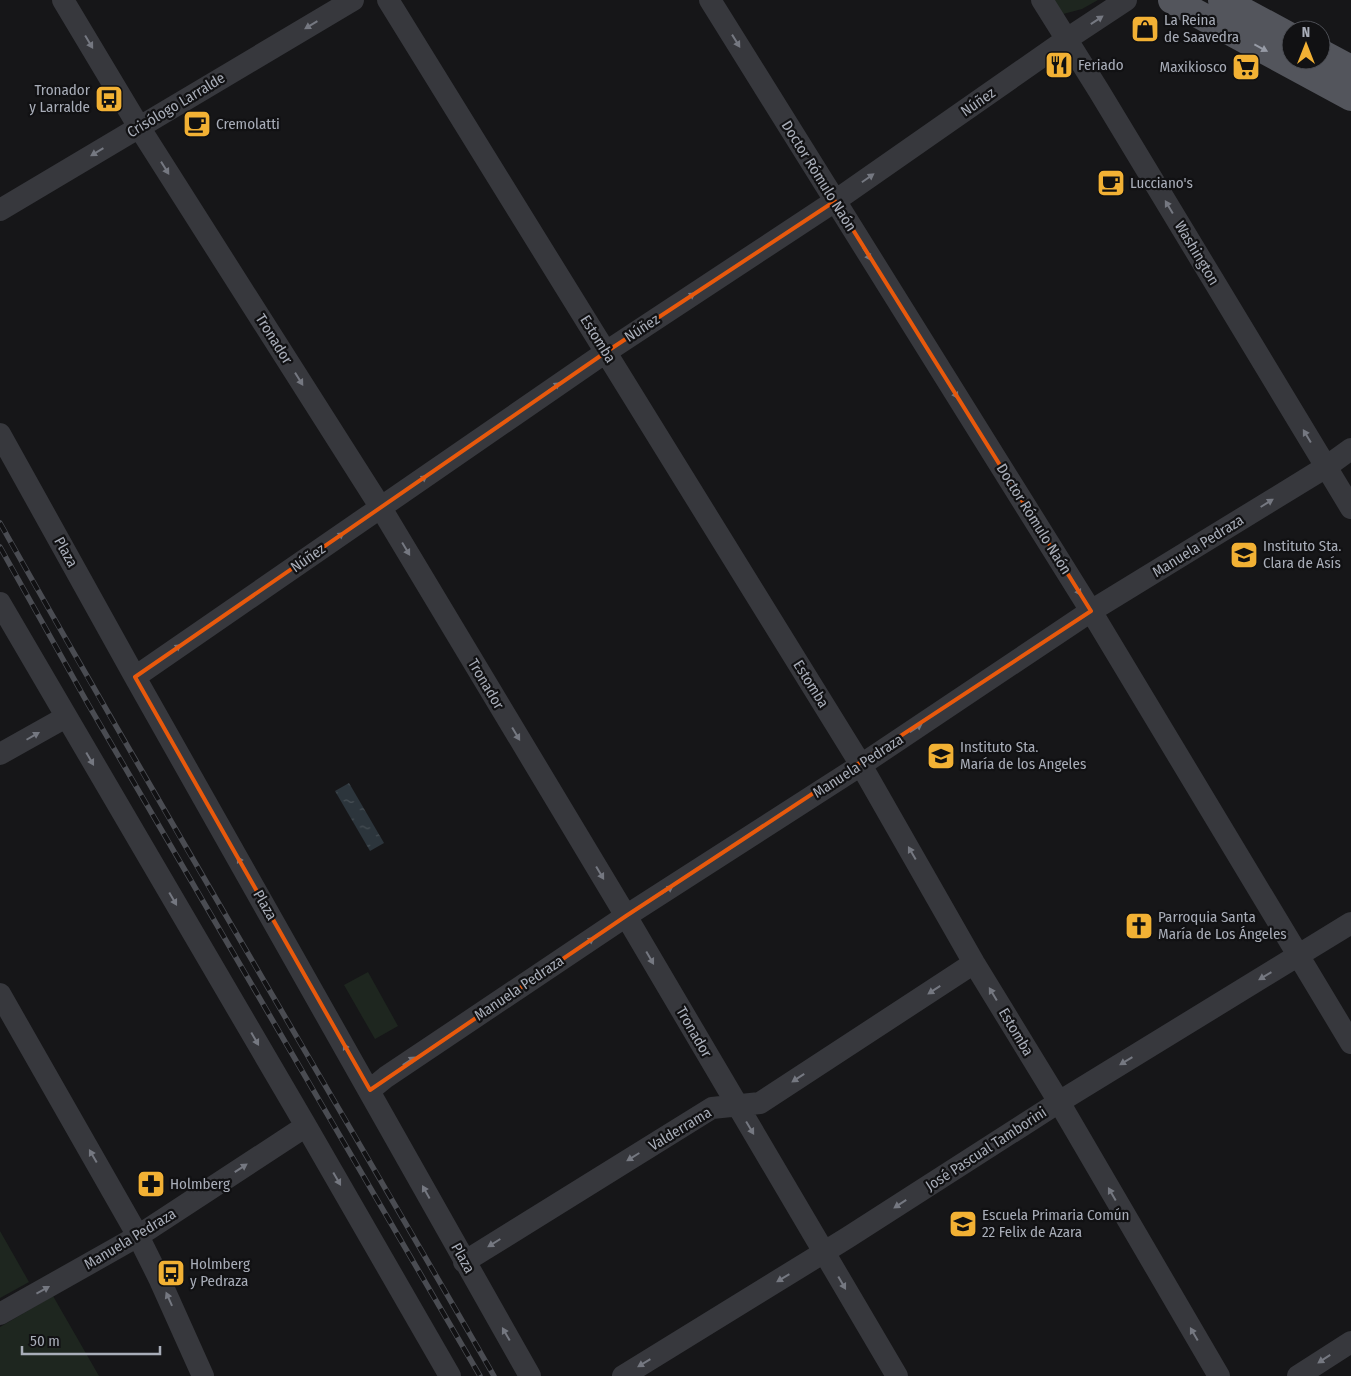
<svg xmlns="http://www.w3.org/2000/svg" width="1351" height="1376" font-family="'Fira Sans Condensed',sans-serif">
<defs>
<pattern id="water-ripples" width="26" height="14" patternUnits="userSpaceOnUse" patternTransform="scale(1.25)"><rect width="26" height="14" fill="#2c353c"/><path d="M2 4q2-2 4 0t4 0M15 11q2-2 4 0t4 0" fill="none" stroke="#485056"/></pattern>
</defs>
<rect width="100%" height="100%" fill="#161618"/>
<path fill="#1e261f" d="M1053 0H1098L1082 9 1063 14Z
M368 972 398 1026 375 1039 344 985Z
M0 1231 29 1282 0 1298Z
M53 1296 99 1376H0V1327Z"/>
<path fill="url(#water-ripples)" d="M349 783 384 843 370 851 335 791Z"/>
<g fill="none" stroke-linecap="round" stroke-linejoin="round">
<path stroke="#37383d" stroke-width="22" d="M63 0 139 127 381 508 626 916 897 1376
M388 0 861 765 974 963 1059 1102 1219 1376
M710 0 1091 611 1351 1043
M1042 0 1099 91 1351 508
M0 210 353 0
M0 434 135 677 530 1376
M0 603 306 1126 450 1376
M135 677 606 352 835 201 1067 39 1126 0
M0 754 66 717
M0 994 138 1236 159 1278 203 1376
M370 1090 386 1077 626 916 861 765 1091 611 1326 467 1351 449
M464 1262 712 1108 760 1103 974 963
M0 1314 138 1236 306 1126
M623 1376 847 1238 1059 1102 1351 923
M1298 1376 1351 1342"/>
<path stroke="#53555c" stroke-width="28" d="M1172 0 1351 97
M1222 0 1291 37
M1321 53 1351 69"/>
<defs>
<path id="rail" d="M0 523C161 809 330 1091 494 1376
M0 547 88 704 480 1376"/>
</defs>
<use href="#rail" stroke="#4a4c52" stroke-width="5.5"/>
<use href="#rail" stroke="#111113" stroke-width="4" stroke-dasharray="11" stroke-linecap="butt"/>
</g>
<defs><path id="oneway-solid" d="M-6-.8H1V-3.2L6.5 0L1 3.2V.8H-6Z" transform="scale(1.25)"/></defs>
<g fill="#757881">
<use href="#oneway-solid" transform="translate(1097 20) rotate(-34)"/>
<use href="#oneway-solid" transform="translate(311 25) rotate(149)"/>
<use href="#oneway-solid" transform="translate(736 41) rotate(58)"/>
<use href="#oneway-solid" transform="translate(89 42) rotate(59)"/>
<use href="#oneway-solid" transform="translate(97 152) rotate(149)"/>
<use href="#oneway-solid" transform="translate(165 168) rotate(58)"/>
<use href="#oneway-solid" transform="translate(868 178) rotate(-35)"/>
<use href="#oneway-solid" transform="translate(1169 207) rotate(-121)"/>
<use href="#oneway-solid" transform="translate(867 254) rotate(58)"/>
<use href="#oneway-solid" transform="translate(689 297) rotate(-33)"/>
<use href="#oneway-solid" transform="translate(299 379) rotate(58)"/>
<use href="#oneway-solid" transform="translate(554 387) rotate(-35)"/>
<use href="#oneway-solid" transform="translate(954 392) rotate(58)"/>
<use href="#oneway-solid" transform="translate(1307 436) rotate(-121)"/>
<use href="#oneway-solid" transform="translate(421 480) rotate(-35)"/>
<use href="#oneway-solid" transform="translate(1267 503) rotate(-32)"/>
<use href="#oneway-solid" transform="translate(338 537) rotate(-35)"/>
<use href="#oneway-solid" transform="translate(406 549) rotate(59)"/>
<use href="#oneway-solid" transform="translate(1077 589) rotate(58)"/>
<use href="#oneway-solid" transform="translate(175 649) rotate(-35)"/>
<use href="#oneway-solid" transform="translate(916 728) rotate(-34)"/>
<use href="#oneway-solid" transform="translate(516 734) rotate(59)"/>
<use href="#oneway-solid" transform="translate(33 736) rotate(-30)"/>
<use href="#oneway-solid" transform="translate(90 759) rotate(60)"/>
<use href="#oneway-solid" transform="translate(912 853) rotate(-120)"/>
<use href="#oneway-solid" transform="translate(241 863) rotate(-120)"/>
<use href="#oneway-solid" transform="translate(600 873) rotate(59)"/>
<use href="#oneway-solid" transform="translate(667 890) rotate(-33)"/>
<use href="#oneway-solid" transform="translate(173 899) rotate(60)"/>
<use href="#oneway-solid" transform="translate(588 942) rotate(-34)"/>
<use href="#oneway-solid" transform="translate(650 958) rotate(60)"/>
<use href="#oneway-solid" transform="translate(1265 976) rotate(149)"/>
<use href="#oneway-solid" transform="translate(934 990) rotate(147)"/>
<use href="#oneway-solid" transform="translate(993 994) rotate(-121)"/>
<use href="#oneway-solid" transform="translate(255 1039) rotate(60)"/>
<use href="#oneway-solid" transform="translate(347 1050) rotate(-120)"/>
<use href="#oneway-solid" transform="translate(409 1061) rotate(-34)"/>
<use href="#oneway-solid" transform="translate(1126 1061) rotate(149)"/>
<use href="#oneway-solid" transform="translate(798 1078) rotate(147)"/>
<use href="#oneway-solid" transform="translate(750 1128) rotate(59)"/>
<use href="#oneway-solid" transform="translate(93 1156) rotate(-120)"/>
<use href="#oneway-solid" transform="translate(633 1157) rotate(148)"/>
<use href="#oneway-solid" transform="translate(241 1168) rotate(-33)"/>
<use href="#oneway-solid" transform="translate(337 1179) rotate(60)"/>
<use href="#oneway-solid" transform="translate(426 1192) rotate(-119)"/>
<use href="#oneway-solid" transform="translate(1112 1194) rotate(-120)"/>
<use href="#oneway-solid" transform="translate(900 1204) rotate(147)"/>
<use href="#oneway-solid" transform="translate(494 1243) rotate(148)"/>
<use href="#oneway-solid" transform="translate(783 1278) rotate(149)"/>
<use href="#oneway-solid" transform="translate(842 1283) rotate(60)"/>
<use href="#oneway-solid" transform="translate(43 1290) rotate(-29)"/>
<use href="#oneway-solid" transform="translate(169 1299) rotate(-114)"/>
<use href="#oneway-solid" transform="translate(506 1334) rotate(-120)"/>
<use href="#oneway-solid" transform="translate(1194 1334) rotate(-120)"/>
<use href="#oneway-solid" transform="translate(1324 1359) rotate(147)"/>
<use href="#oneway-solid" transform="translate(644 1363) rotate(149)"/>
</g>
<use fill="#979ba6" href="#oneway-solid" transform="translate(1261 48) rotate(28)"/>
<path fill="none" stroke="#e8590c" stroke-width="4" stroke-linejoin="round" d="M835 201 1091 611 626 916 370 1090 135 677 606 352Z"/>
<defs>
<symbol id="shop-square" viewBox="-11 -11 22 22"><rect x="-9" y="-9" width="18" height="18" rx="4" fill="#f2b134" stroke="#111113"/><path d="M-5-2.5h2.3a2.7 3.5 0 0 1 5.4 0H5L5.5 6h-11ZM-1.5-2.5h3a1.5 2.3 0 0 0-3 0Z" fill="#111"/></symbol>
<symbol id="restaurant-square" viewBox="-11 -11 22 22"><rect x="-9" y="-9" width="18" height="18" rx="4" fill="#f2b134" stroke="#111113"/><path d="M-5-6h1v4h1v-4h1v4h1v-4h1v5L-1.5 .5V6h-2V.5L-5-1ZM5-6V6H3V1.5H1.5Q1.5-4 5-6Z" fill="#111"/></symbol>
<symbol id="supermarket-square" viewBox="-11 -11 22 22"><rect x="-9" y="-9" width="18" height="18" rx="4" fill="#f2b134" stroke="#111113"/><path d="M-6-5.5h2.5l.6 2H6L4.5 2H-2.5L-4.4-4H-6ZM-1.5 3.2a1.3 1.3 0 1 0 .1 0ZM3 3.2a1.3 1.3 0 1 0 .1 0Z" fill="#111"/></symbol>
<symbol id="bus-square" viewBox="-11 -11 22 22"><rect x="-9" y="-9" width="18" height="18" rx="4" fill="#f2b134" stroke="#111113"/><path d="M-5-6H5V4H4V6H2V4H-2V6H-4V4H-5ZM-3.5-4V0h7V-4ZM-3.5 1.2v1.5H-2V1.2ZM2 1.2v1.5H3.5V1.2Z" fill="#111"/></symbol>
<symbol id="cafe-square" viewBox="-11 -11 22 22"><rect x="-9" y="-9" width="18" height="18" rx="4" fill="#f2b134" stroke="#111113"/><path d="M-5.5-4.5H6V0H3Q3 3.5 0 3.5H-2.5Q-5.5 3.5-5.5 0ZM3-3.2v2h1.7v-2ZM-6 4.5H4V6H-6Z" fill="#111"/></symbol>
<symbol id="school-square" viewBox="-11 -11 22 22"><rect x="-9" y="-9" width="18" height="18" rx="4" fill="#f2b134" stroke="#111113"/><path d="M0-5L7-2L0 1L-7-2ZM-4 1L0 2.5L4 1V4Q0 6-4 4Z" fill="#111"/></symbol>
<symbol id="church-square" viewBox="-11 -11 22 22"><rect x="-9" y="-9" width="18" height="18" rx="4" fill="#f2b134" stroke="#111113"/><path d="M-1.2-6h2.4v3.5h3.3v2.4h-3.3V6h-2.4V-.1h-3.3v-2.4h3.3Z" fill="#111"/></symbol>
<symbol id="pharmacy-square" viewBox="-11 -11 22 22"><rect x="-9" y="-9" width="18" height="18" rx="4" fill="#f2b134" stroke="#111113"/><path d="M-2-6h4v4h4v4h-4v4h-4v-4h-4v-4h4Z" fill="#111"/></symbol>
</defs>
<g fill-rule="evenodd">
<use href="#shop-square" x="1129" y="13" width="32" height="32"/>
<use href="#restaurant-square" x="1043" y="49" width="32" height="32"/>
<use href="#supermarket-square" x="1230" y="51" width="32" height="32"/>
<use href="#bus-square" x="93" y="83" width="32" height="32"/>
<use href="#cafe-square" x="181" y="108" width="32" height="32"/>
<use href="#cafe-square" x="1095" y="167" width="32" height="32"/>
<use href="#school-square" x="1228" y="539" width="32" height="32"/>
<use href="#school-square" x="925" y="740" width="32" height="32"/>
<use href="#church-square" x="1123" y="910" width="32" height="32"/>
<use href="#pharmacy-square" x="135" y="1168" width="32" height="32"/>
<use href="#school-square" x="947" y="1208" width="32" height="32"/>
<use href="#bus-square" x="155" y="1257" width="32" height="32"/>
</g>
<g text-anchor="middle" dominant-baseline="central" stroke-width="4.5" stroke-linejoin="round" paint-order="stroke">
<g font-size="15" fill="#a8adb8" stroke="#111113" text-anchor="start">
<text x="1164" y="20">La Reina<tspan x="1164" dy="17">de Saavedra</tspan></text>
<text x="1078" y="65">Feriado</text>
<text x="1227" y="67" text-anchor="end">Maxikiosco</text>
<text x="90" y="90" text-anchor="end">Tronador<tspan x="90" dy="17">y Larralde</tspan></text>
<text x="216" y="124">Cremolatti</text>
<text x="1130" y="183">Lucciano's</text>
<text x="1263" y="546">Instituto Sta.<tspan x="1263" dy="17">Clara de Asís</tspan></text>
<text x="960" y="747">Instituto Sta.<tspan x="960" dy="17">María de los Angeles</tspan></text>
<text x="1158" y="917">Parroquia Santa<tspan x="1158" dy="17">María de Los Ángeles</tspan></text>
<text x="170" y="1184">Holmberg</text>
<text x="982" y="1215">Escuela Primaria Común<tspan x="982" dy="17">22 Felix de Azara</tspan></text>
<text x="190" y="1264">Holmberg<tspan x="190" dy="17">y Pedraza</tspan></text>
</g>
<g font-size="15" fill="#a8adb8" stroke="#111113">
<text transform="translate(978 102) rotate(-35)">Núñez</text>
<text transform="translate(176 105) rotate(-31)">Crisólogo Larralde</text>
<text transform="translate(819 176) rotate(58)">Doctor Rómulo Naón</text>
<text transform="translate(1197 253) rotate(59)">Washington</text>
<text transform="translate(642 328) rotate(-33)">Núñez</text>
<text transform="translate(274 339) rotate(58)">Tronador</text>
<text transform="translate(598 339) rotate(58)">Estomba</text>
<text transform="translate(1034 519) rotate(58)">Doctor Rómulo Naón</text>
<text transform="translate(1198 546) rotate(-32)">Manuela Pedraza</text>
<text transform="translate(66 552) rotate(61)">Plaza</text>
<text transform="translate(308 558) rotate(-35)">Núñez</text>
<text transform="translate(486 684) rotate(59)">Tronador</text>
<text transform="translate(811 684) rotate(58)">Estomba</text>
<text transform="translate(858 766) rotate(-33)">Manuela Pedraza</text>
<text transform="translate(265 905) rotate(60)">Plaza</text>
<text transform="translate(519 988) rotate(-34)">Manuela Pedraza</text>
<text transform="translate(694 1032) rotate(60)">Tronador</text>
<text transform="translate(1016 1032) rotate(59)">Estomba</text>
<text transform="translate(680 1129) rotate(-31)">Valderrama</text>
<text transform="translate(986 1149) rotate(-33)">José Pascual Tamborini</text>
<text transform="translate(130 1239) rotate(-31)">Manuela Pedraza</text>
<text transform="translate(463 1258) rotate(61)">Plaza</text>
</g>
</g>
<g transform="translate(1306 45)"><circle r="24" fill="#111113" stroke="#4d4f55"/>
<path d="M0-4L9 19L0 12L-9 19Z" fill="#f2b134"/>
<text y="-8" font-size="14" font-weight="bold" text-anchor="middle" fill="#a8adb8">N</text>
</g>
<path d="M22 1346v8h138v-8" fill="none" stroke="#a8adb8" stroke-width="2.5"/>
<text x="30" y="1346" font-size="15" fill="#a8adb8" stroke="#111113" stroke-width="4" paint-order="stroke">50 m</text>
</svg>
